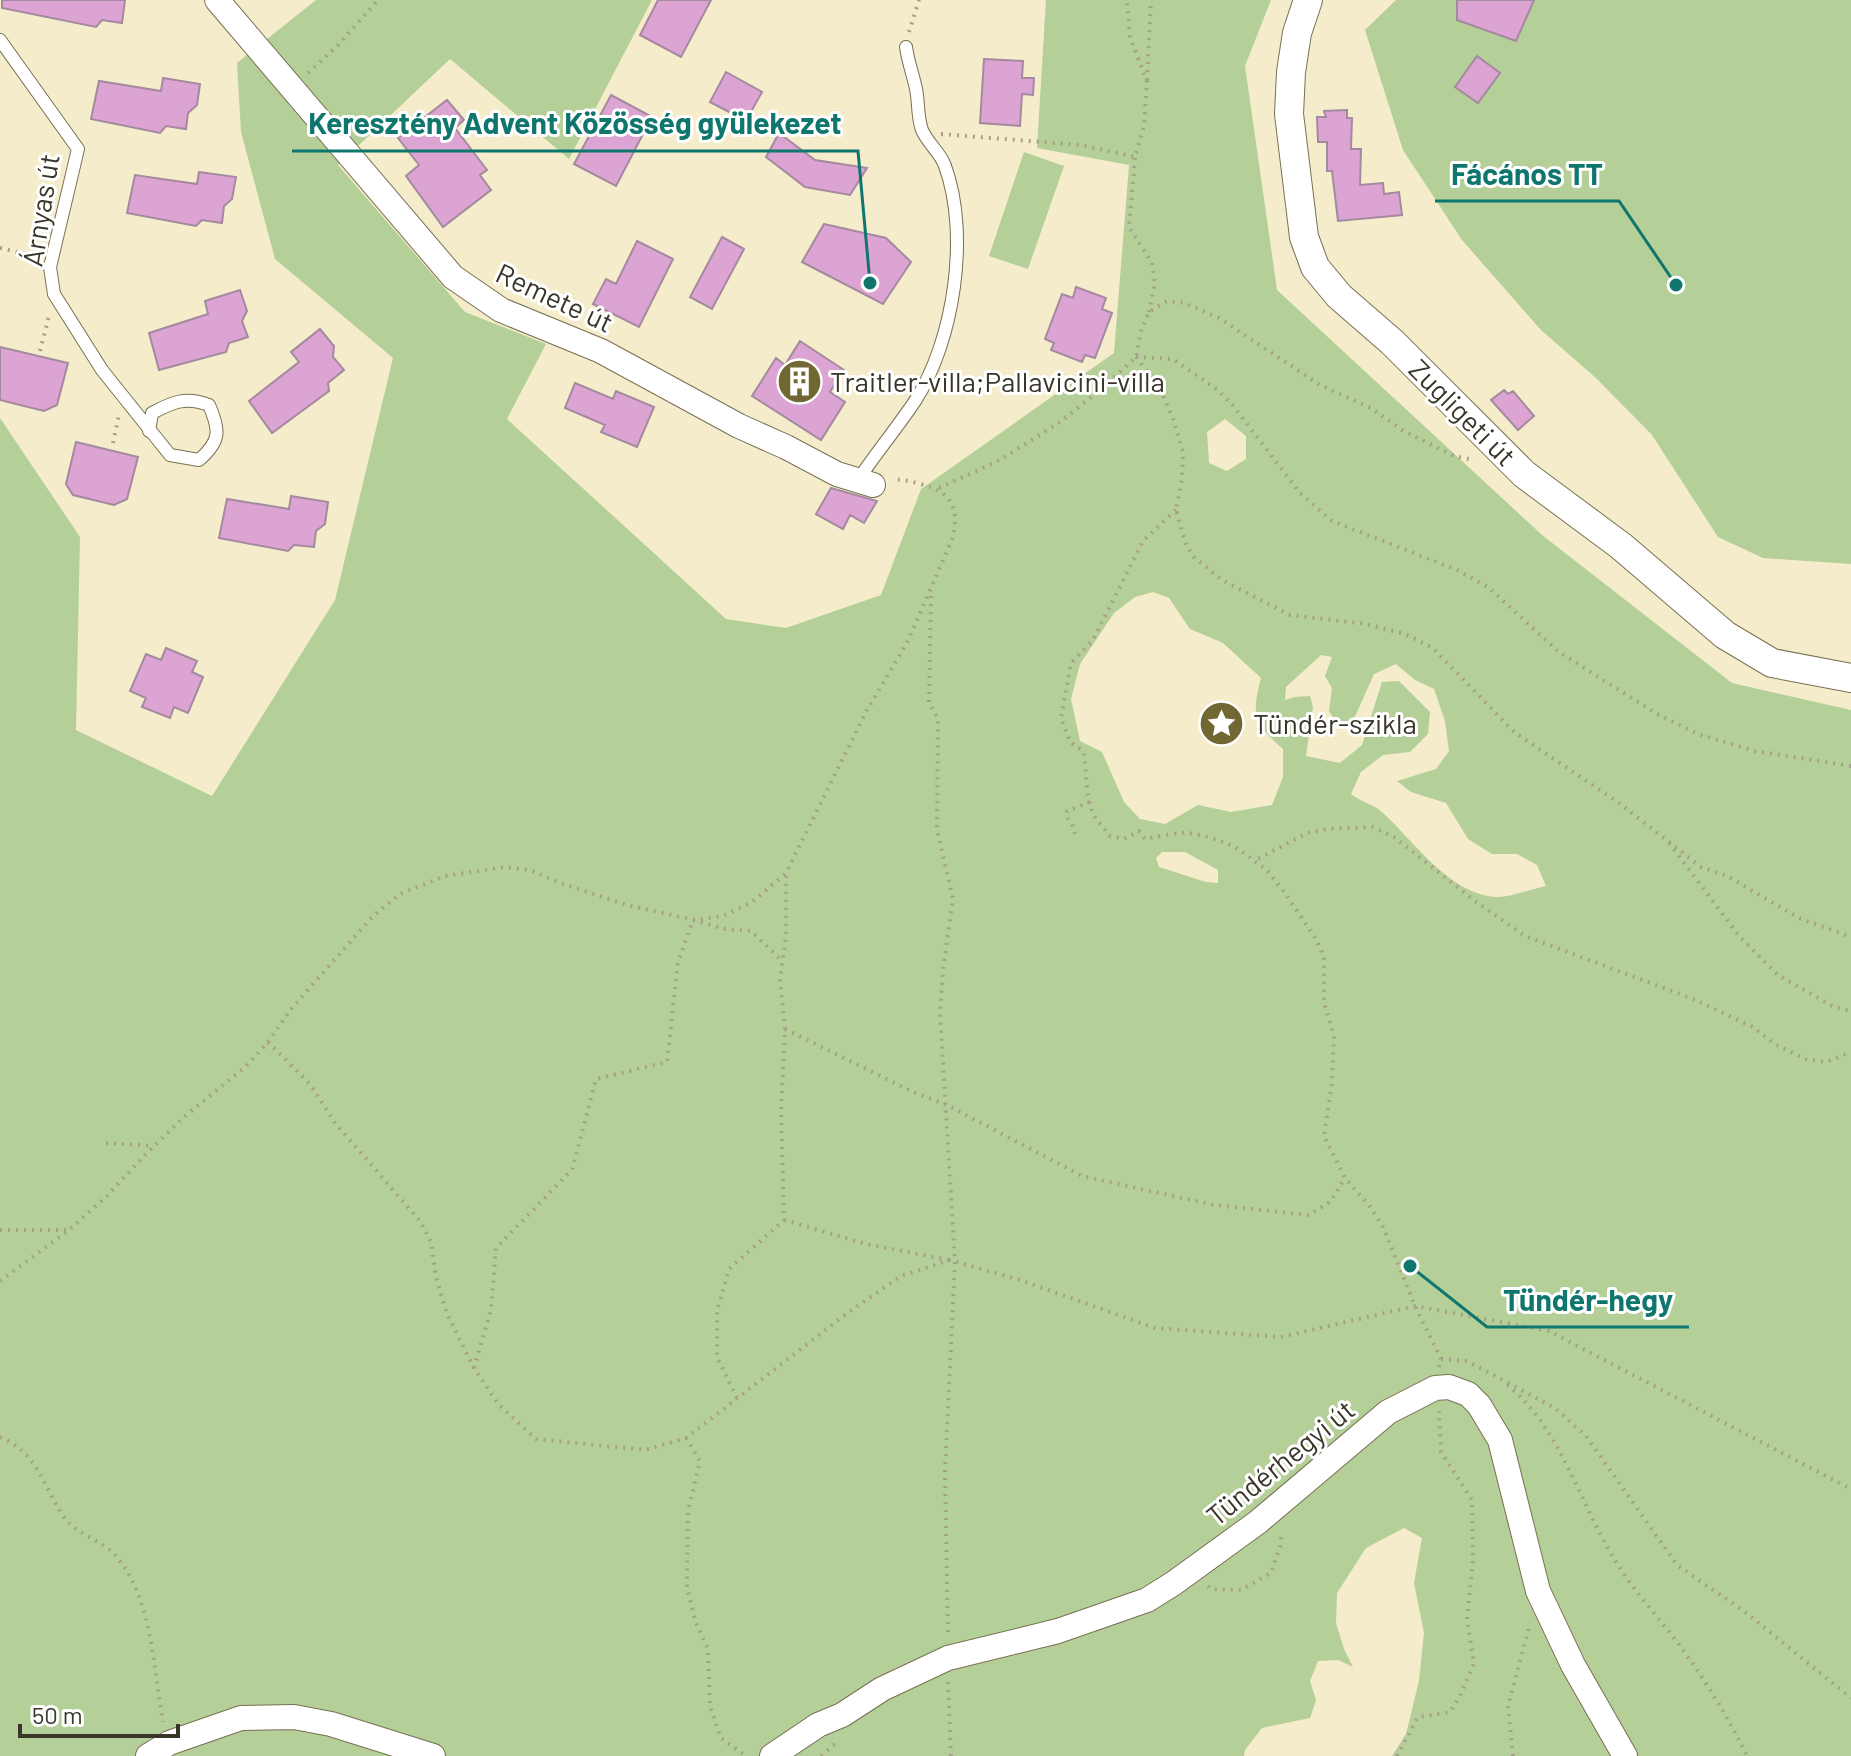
<svg xmlns="http://www.w3.org/2000/svg" width="1851" height="1756" font-family="Barlow,sans-serif">
<rect width="100%" height="100%" fill="#f4eccb"/>
<path fill="#b5cf98" fill-rule="evenodd" d="M316 0H652L569 159 450 59 338 165 465 312 546 344 507 419 726 619 786 628 881 595 921 489 1114 353 1129 165 1037 148 1046 0H1271L1245 66 1277 290 1542 535 1732 683 1851 710V1756H1392L1406 1734 1419 1681 1424 1633 1414 1583 1422 1538 1404 1528 1366 1548 1337 1593 1336 1623 1344 1649 1353 1667 1338 1660 1318 1661 1310 1681 1316 1700 1310 1718 1262 1728 1245 1750 1244 1756H0V418L80 537 76 730 212 796 335 600 393 358 275 259 241 132 237 63ZM1225 419 1246 436V459L1227 471 1209 463 1207 432ZM1153 592 1169 598 1190 629 1223 643 1261 678C1251 716 1254 724 1283 749V777L1272 805 1231 812 1198 805 1165 824 1140 819 1124 802 1102 752 1080 741 1071 699 1080 664 1114 613 1135 597ZM1321 655 1332 657 1325 676 1332 688 1329 711 1338 725 1354 719 1374 674 1396 664 1415 680 1434 689 1445 721 1449 751 1436 769 1397 781 1411 792 1446 803 1468 839 1492 854H1517L1537 865 1546 886C1531 889 1512 897 1497 897 1450 895 1414 841 1383 813 1374 804 1361 802 1351 794L1361 772 1383 755 1410 752 1428 734 1430 712 1399 681 1382 682 1362 745 1340 763 1306 756 1313 707 1310 696 1295 697 1285 700 1286 687ZM1162 852H1185L1218 870V883L1206 882 1159 867 1156 858Z
M1396 0H1851V564L1763 558 1718 537 1652 435 1596 378 1541 330 1462 240 1403 150 1365 30Z
M1024 152 1064 166 1028 269 989 256Z"/>
<path fill="#dca4d2" stroke="#a4899f" stroke-width="2" d="M2 0H125L122 23 102 20 96 27 2 8Z
M658 0H711L681 57 640 35Z
M1457 0H1534L1516 41 1457 20Z
M1477 56 1500 73 1478 103 1455 87Z
M984 59 1023 61 1022 78H1034L1033 95 1022 94 1020 126 980 123Z
M726 72 762 92 746 121 710 102Z
M163 78 200 84 197 105 188 113 186 129 166 126 160 133 91 119 99 81 161 91Z
M611 95 652 117 616 186 574 164Z
M447 100 464 120 455 128 487 170 480 175 491 190 443 227 406 176 419 165 398 138Z
M1347 110V118H1352L1351 149H1361L1360 185 1383 183 1384 194 1399 192 1402 215 1338 221 1332 171H1327V142H1318L1317 117H1326L1324 111Z
M779 133 815 160 867 168 850 195 805 187 766 157Z
M199 172 236 177 232 199 224 206 222 223 202 220 196 226 127 213 135 175 197 184Z
M824 224 886 238 911 262 883 304 802 262Z
M722 237 744 249 712 309 690 297Z
M637 241 673 259 639 327 593 304 606 279 616 284Z
M1076 287 1106 298 1102 309 1112 313 1095 358 1085 355 1082 362 1051 350 1054 343 1045 339 1062 294 1073 298Z
M240 290 247 311 242 321 248 337 229 343 226 352 159 370 149 333 208 314 205 301Z
M320 329 334 346 333 357 344 370 328 383 329 391 272 433 249 401 299 362 291 352Z
M800 341 844 370 830 392 845 402 821 440 752 396 776 358 785 365Z
M0 347 68 363 57 405 44 411 0 400Z
M575 383 613 399 616 391 654 407 637 447 601 432 605 425 565 408Z
M1504 390 1508 394 1513 391 1534 416 1518 430 1491 400Z
M76 442 138 457 127 499 114 505 73 495 66 484Z
M831 488 877 501 864 523 850 515 843 529 816 514Z
M291 496 328 502 325 524 316 531 314 547 294 545 288 551 219 538 227 499 289 509Z
M166 648 197 661 192 672 203 677 188 713 174 707 170 718 142 707 146 698 130 691 146 654 161 660Z"/>
<g fill="none" stroke-linecap="round" stroke-linejoin="round">
<defs>
<path id="service" d="M0 40 78 149 50 267 54 294 102 370 170 455 199 460C221 441 220 430 209 405 186 396 173 402 152 413L149 431
M858 480C876 453 897 428 915 401 954 341 970 234 945 166 941 153 928 144 922 130 917 116 919 103 916 89 913 74 908 62 906 47"/>
<path id="minor" d="M217 0 453 277 501 310 601 351 739 426 786 447 837 474 873 485
M148 1756 169 1743 241 1718 294 1717 331 1724 433 1756
M772 1756 818 1725 842 1715 882 1689 948 1658 1058 1631 1147 1600 1174 1583 1258 1522 1388 1412 1435 1388 1449 1387 1468 1394 1479 1405 1500 1440 1538 1591 1573 1665 1625 1756"/>
<path id="tertiary" d="M1308 0 1297 33 1291 72 1289 114 1304 237 1315 267 1339 296 1392 342 1524 474 1621 546 1725 635 1772 663 1851 678"/>
</defs>
<use href="#service" stroke="#787053" stroke-width="14"/>
<use href="#minor" stroke="#787053" stroke-width="26"/>
<use href="#tertiary" stroke="#787053" stroke-width="30"/>
<path stroke="#a6a088" stroke-width="4" stroke-dasharray="2 6" stroke-linecap="butt" d="M909 32 919 0
M308 73 338 45 378 0
M1147 80 1151 0
M941 134 1081 145 1135 157 1144 126 1147 82 1130 37 1127 0
M1135 158 1129 227 1152 263 1155 283 1149 312
M0 248 38 257
M40 351 49 316
M1136 357 1159 387 1172 416 1183 452 1182 479 1176 510 1186 545 1194 557 1222 580 1290 615 1366 624 1405 634 1433 648 1514 732 1619 803 1701 867 1727 876 1799 918 1851 937
M1136 357 1173 359 1215 388 1231 403 1300 493 1332 521 1457 570 1488 587 1559 652 1657 714 1698 734 1755 751 1851 766
M113 443 119 415
M939 488 1000 460 1060 422 1105 386 1136 357 1141 331 1149 312 1167 301 1184 303 1219 318 1320 385 1371 408 1402 430 1454 456 1469 459 1473 456
M1176 510 1143 541 1093 640 1071 663 1061 718 1070 742 1083 751C1088 772 1084 796 1094 815 1098 823 1105 829 1110 836L1124 839 1139 831 1145 839C1156 837 1179 832 1189 833 1211 837 1236 844 1253 860
M931 596 929 704 938 718 937 830 953 898 943 970 940 1013 955 1262 945 1472 948 1638
M1075 834 1072 824 1066 816 1067 811 1090 802
M1669 843 1740 937 1778 975 1834 1007 1851 1011
M785 1029 913 1092 947 1105 1082 1176 1214 1205 1309 1215 1330 1202 1345 1178
M268 1042 310 1084 335 1123 420 1221 431 1242 436 1277 447 1314 474 1368 498 1404 536 1439 645 1450 686 1438 846 1314 901 1276 950 1260 1020 1280 1155 1328 1281 1337 1415 1306 1549 1331 1851 1489
M106 1143 154 1146
M784 1220 866 1244 949 1260
M0 1230H66
M0 1281 69 1230 107 1196 142 1158 184 1117 245 1067 268 1042 292 1008 373 916 400 894 445 876 505 867 530 870 560 883 627 905 693 920 723 916 751 903 786 873 867 710 908 641 953 537C959 506 951 492 921 484 912 482 904 479 895 480
M1441 1359 1467 1361 1555 1408 1586 1436 1677 1565 1745 1612 1851 1698
M1439 1367 1441 1359 1415 1306 1383 1227 1369 1205 1345 1178 1324 1136 1332 1083 1334 1035 1324 1003V957L1316 939 1285 893 1266 869 1254 861 1307 833 1327 829 1372 827 1394 837 1475 901 1525 936 1693 999 1753 1027 1773 1043 1805 1059 1826 1062 1851 1052
M474 1368 491 1310 496 1248 572 1170 596 1079 667 1062 678 962 693 920 725 929 751 931 781 960
M1507 1385C1561 1427 1581 1508 1618 1565 1638 1597 1666 1625 1688 1657 1710 1688 1730 1721 1747 1756
M737 1398 717 1357V1311L729 1269 784 1220 781 1111 785 1029 780 980 786 936V873
M0 1437C39 1454 42 1485 64 1517 78 1536 103 1540 117 1557 153 1601 153 1668 163 1722
M686 1438 700 1461 688 1511 687 1588 696 1623 708 1649 710 1707 721 1738 746 1756
M1208 1586 1211 1589 1241 1590 1271 1573 1280 1547 1282 1532
M948 1682 951 1756
M821 1756 835 1744
M1397 1756 1418 1717 1450 1712 1459 1698 1474 1663 1467 1620 1473 1560 1472 1500 1441 1452 1439 1411
M1513 1756 1508 1706 1530 1624"/>
<use href="#service" stroke="#fff" stroke-width="12"/>
<use href="#minor" stroke="#fff" stroke-width="24"/>
<use href="#tertiary" stroke="#fff" stroke-width="28"/>
</g>
<defs>
<symbol id="building-disc" viewBox="-11 -11 22 22"><circle r="9.5" fill="#716733" stroke="#fff"/><path d="M-4-6H4V6H1V3H-1V6H-4ZM-2.5-4.3h1.7v1.8h-1.7ZM.8-4.3h1.7v1.8H.8ZM-2.5-1h1.7V.8h-1.7ZM.8-1h1.7V.8H.8Z" fill="#fff"/></symbol>
<symbol id="sight-disc" viewBox="-11 -11 22 22"><circle r="9.5" fill="#716733" stroke="#fff"/><path d="M0-6L1.8-2.2L6-1.7L2.9 1.2L3.7 5.4L0 3.3L-3.7 5.4L-2.9 1.2L-6-1.7L-1.8-2.2Z" fill="#fff"/></symbol>
</defs>
<g fill-rule="evenodd">
<use href="#building-disc" x="774" y="356" width="51" height="51"/>
<use href="#sight-disc" x="1196" y="698" width="51" height="51"/>
</g>
<g text-anchor="middle" dominant-baseline="central" stroke-width="6" stroke-linejoin="round" paint-order="stroke">
<g font-size="28" fill="#393529" stroke="#fff">
<text transform="translate(40 210) rotate(-81)">Árnyas út</text>
<text transform="translate(555 297) rotate(25)">Remete út</text>
<text transform="translate(1463 412) rotate(45)">Zugligeti út</text>
<text transform="translate(1280 1462) rotate(-39)">Tündérhegyi út</text>
</g>
<g font-size="28" fill="#393529" stroke="#fff" text-anchor="start">
<text x="830" y="381">Traitler-villa;Pallavicini-villa</text>
<text x="1253" y="723">Tündér-szikla</text>
</g>
</g>
<path fill="none" stroke="#0f766e" stroke-width="3" d="M870 283L858 151H292M1676 285L1619 201H1435M1410 1266L1487 1327H1689"/>
<g fill="#0f766e" stroke="#fff" stroke-width="3">
<circle cx="870" cy="283" r="8"/>
<circle cx="1676" cy="285" r="8"/>
<circle cx="1410" cy="1266" r="8"/>
</g>
<g font-size="30" text-anchor="middle" font-weight="bold" fill="#0f766e" stroke="#fff" stroke-width="6" stroke-linejoin="round" paint-order="stroke">
<text x="575" y="134">Keresztény Advent Közösség gyülekezet</text>
<text x="1527" y="185">Fácános TT</text>
<text x="1588" y="1311">Tündér-hegy</text>
</g>
<path d="M20 1724v12h158v-12" fill="none" stroke="#393529" stroke-width="4"/>
<text x="32" y="1724" font-size="24" fill="#393529" stroke="#ffffff" stroke-width="6" paint-order="stroke">50 m</text>
</svg>
